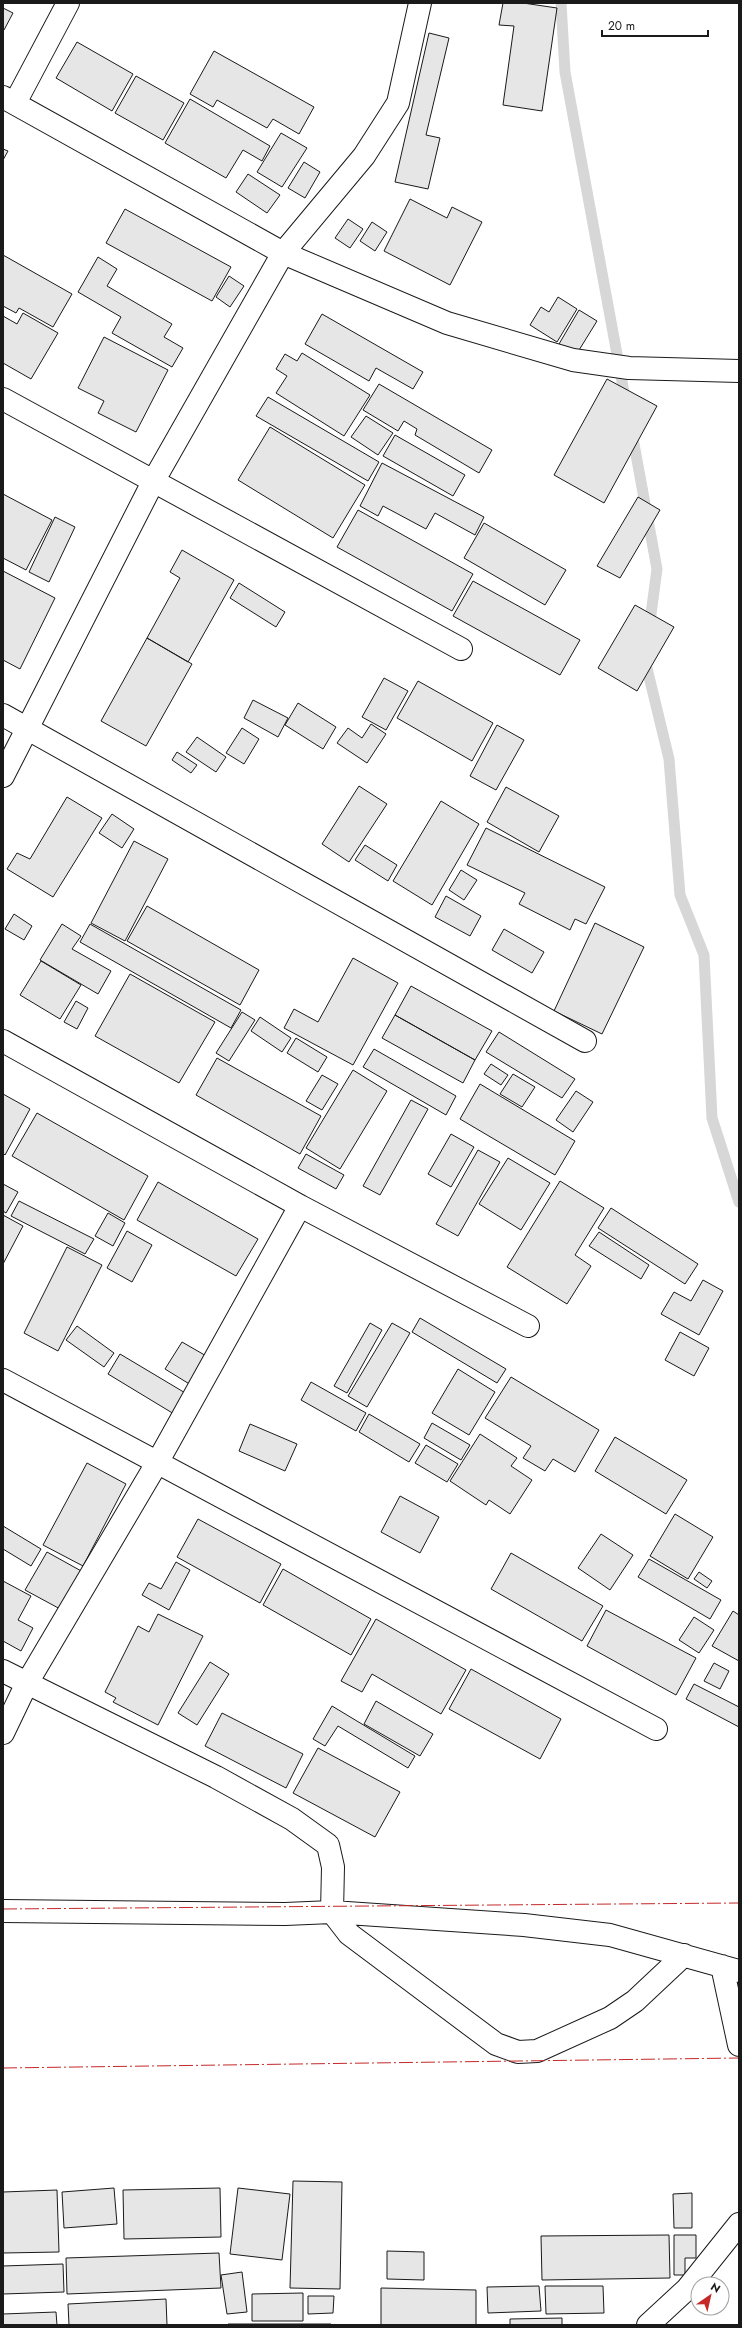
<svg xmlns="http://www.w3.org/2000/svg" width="742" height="2328" font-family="Jost,sans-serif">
<rect width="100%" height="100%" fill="#fff"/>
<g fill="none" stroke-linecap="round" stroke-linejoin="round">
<path stroke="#d7d7d7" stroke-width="11" d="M561 3 565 72 626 403
M632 433 657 569 649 629
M645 660 669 759 680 895 704 955 712 1118 739 1202"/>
</g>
<path fill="#e6e6e6" stroke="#1a1a1a" d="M503 3H523L557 8 542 111 503 105 514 26 499 25Z
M3 8 13 13 4 30H3Z
M429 33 449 38 426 135 440 138 428 189 395 182Z
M77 42 133 74 112 111 56 78Z
M214 51 314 107 299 134 273 119 267 128 217 100 213 107 190 94Z
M136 76 184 103 163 140 115 113Z
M190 99 270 146 262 161 243 150 226 178 165 143Z
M281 133 307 148 282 187 257 172Z
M3 149 8 151 3 160Z
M304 162 320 172 305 198 288 188Z
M248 174 280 195 267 213 236 192Z
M410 199 447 218 452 207 482 222 450 285 384 251Z
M125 209 231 267 212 301 106 243Z
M348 219 363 229 350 248 335 238Z
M372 222 387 232 375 251 360 241Z
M3 255 72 294 53 327 19 308 16 313 3 306Z
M98 257 117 269 107 286 172 324 164 337 183 348 172 367 112 333 121 317 78 292Z
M229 276 244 286 230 307 216 297Z
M558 297 577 309 557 342 530 325 541 307 549 312Z
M579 310 597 321 576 355 559 344Z
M23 313 58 333 31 379 3 363V316L17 324Z
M322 314 423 372 413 389 376 368 369 381 305 344Z
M104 337 168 370 136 432 98 413 104 401 78 388Z
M302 353 370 395 344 436 276 393 287 376 276 369 285 354 297 361Z
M607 379 657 406 604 503 554 475Z
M379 384 492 450 479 473 415 435 417 429 404 421 398 431 363 410Z
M268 397 379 462 368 481 256 416Z
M366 416 393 433 378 455 351 437Z
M270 427 365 485 333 538 238 480Z
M395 435 465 475 453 496 383 456Z
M382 463 484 517 475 535 435 513 426 529 383 506 378 516 360 506Z
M3 494 52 520 26 570 3 558Z
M638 497 660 510 620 578 597 566Z
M358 510 473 574 452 611 337 547Z
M55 517 75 527 49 582 29 572Z
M484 523 566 570 545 605 464 558Z
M182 550 234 580 188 662 147 638 180 578 170 572Z
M3 571 55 598 20 669 3 660Z
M473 581 580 640 560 675 453 616Z
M239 583 285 612 276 627 230 598Z
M635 605 674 627 637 691 598 668Z
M147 638 192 664 146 746 101 721Z
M384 678 408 691 386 730 362 717Z
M418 681 493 723 472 761 397 718Z
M253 700 288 718 278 737 244 718Z
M298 703 336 727 323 749 285 725Z
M371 724 386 734 367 763 337 743 348 728 362 738Z
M497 725 524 740 496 790 470 776Z
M242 728 259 739 244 764 226 753Z
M197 737 226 757 216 772 186 752Z
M177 752 197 765 191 773 172 760Z
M359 786 387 804 349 862 322 844Z
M506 787 559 816 539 852 487 822Z
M67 797 102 818 53 897 7 869 17 853 30 859Z
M441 801 479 824 432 905 393 881Z
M112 814 134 829 122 848 99 833Z
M486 828 605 887 586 924 575 919 570 930 519 904 525 893 467 865Z
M134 841 168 859 125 941 91 923Z
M365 845 397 865 388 881 355 860Z
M461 870 477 880 464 900 449 890Z
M446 896 481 916 470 936 435 917Z
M147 906 259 970 240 1005 127 941Z
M14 914 32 926 24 940 5 929Z
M595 923 644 947 602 1034 554 1011Z
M62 924 81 936 72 949 111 971 98 994 40 960Z
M90 924 241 1010 231 1028 80 942Z
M504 929 544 952 532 973 492 950Z
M353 958 398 983 353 1065 284 1028 294 1009 318 1022Z
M41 961 81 985 60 1019 20 995Z
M130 974 215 1022 179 1083 95 1036Z
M411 986 492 1031 475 1060 395 1015Z
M76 1001 88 1008 77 1029 64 1022Z
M242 1012 255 1020 229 1061 216 1053Z
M395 1015 475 1060 463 1083 382 1038Z
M260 1017 291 1038 282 1052 251 1031Z
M499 1032 575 1079 562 1098 486 1052Z
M296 1038 327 1057 318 1072 287 1053Z
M374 1049 456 1096 446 1115 363 1067Z
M217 1058 321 1116 300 1154 196 1095Z
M491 1064 508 1075 501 1085 484 1074Z
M353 1070 387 1091 340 1169 306 1148Z
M513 1074 535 1087 522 1107 500 1094Z
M322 1075 338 1084 322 1110 306 1101Z
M480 1084 575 1141 555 1175 460 1119Z
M576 1091 593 1102 573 1132 556 1120Z
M3 1094 30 1109 5 1155 3 1153Z
M411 1100 428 1109 380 1195 363 1186Z
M37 1113 148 1176 124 1220 12 1156Z
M451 1134 474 1147 451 1187 428 1174Z
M478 1150 500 1162 458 1236 436 1224Z
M306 1154 344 1175 336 1189 298 1168Z
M508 1158 550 1183 521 1230 479 1204Z
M560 1181 604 1208 575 1255 591 1266 567 1304 507 1267Z
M158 1182 258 1239 236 1276 137 1220Z
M3 1184 18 1192 6 1213 3 1211Z
M19 1201 94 1239 85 1254 11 1216Z
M611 1208 698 1264 685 1284 598 1228Z
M108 1213 125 1223 113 1246 95 1236Z
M3 1215 23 1226 3 1264Z
M127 1231 152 1245 132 1282 107 1268Z
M599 1232 649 1265 641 1279 589 1246Z
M67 1247 102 1265 58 1351 24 1333Z
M703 1280 723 1291 699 1335 661 1314 674 1292 691 1301Z
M420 1318 506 1369 497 1383 412 1332Z
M370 1323 382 1330 347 1393 334 1386Z
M392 1323 410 1333 367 1407 348 1396Z
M77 1326 114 1353 104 1367 66 1340Z
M680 1332 709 1348 694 1376 665 1360Z
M182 1342 208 1357 191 1385 165 1369Z
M120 1354 192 1397 179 1417 108 1374Z
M458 1369 495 1392 469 1435 432 1413Z
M511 1377 599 1430 575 1472 553 1459 545 1471 523 1458 531 1446 485 1418Z
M311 1382 366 1413 356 1431 301 1400Z
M369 1414 420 1444 409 1462 359 1432Z
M432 1423 470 1445 461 1460 424 1438Z
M250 1424 297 1444 285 1471 239 1451Z
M480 1434 517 1458 511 1466 532 1480 510 1514 489 1500 486 1505 450 1481Z
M615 1437 687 1480 666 1514 595 1471Z
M426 1445 458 1464 447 1482 415 1463Z
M87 1463 126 1484 83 1566 43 1545Z
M400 1496 439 1517 420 1553 381 1532Z
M675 1514 713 1537 688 1579 650 1556Z
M198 1519 281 1564 260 1603 177 1557Z
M3 1526 41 1549 31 1566 3 1549Z
M601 1534 633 1555 610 1590 578 1568Z
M47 1552 83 1572 62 1610 25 1590Z
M511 1553 603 1606 582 1641 491 1589Z
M649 1559 721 1600 710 1619 638 1577Z
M176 1562 190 1570 169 1610 142 1595 149 1583 161 1589Z
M283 1569 371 1619 351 1655 263 1605Z
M699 1572 712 1581 707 1588 694 1579Z
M3 1581 31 1596 18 1620 33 1628 21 1651 3 1641Z
M606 1610 696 1658 676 1695 587 1646Z
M733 1611 739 1615V1661L712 1646Z
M158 1614 203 1636 158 1725 113 1702 116 1698 105 1692 138 1626 149 1632Z
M694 1617 714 1630 699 1653 679 1640Z
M376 1619 466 1670 441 1714 372 1674 362 1692 341 1681Z
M210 1662 229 1674 197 1725 178 1713Z
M714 1663 729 1671 720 1689 704 1681Z
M471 1669 561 1719 540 1759 449 1709Z
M694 1684 739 1707V1727L686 1699Z
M376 1701 433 1734 420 1756 364 1724Z
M332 1706 415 1756 408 1768 338 1726 325 1746 313 1739Z
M222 1713 303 1754 286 1788 205 1746Z
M318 1748 400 1792 375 1837 293 1793Z
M293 2181 342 2182 340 2289 290 2288Z
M114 2188 117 2224 64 2228 62 2192Z
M220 2188 221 2237 124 2239 123 2190Z
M238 2188 290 2194 282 2260 230 2254Z
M57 2190 59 2252 3 2253V2192Z
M692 2193V2228H674L673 2194Z
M669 2235 670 2278 542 2280 541 2236Z
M674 2235H696V2258H685V2275H674Z
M387 2251 424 2252V2280L387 2279Z
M219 2253 221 2288 67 2294 66 2258Z
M63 2264 64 2292 3 2294V2266Z
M242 2272 247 2312 227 2314 221 2275Z
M539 2286 541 2311 488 2313 487 2287Z
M545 2286H603L604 2313 546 2314Z
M381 2288 476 2290V2325H381Z
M303 2293V2321H252V2294Z
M308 2296H334L333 2313 308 2314Z
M166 2299 167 2325H69L68 2304Z
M56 2312 57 2325H3V2314Z
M562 2318V2325H510V2319Z
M228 2324H331V2325H228Z"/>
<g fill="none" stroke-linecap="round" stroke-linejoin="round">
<defs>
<path id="minor" d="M3 97 283 253 447 323 573 360 629 368 739 371
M15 103 68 3
M3 399 461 649
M3 715 585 1041
M3 776 154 480 283 253 364 156 398 103 420 3
M3 1041 300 1206 528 1326
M3 1380 656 1729
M3 1671 216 1777 292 1819 328 1845 333 1867 332 1912 349 1934 496 2044 518 2052 537 2051 610 2018 635 2001 684 1955
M3 1733 27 1683 157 1463 300 1206
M3 1911 285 1914 332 1912 524 1925 610 1935 739 1971
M722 1966 739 2045
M648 2325 687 2289 739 2224"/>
</defs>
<use href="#minor" stroke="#1a1a1a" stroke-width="24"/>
<use href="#minor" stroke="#fff" stroke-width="22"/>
<path stroke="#c62828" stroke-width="1" stroke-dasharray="14 3 2 3" stroke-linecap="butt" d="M3 1909 739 1903
M3 2068 739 2058"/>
</g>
<rect width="742" height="2328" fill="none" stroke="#1a1a1a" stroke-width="8"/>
<g transform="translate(710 2296) rotate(34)"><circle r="19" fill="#ffffff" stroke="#a3a3a3"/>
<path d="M0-3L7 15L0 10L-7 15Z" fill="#c62828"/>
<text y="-6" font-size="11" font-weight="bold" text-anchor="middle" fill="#1a1a1a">N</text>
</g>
<path d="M602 30v6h106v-6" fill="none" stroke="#1a1a1a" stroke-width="2"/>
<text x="608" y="30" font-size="12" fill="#1a1a1a" stroke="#ffffff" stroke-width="3" paint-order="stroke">20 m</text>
</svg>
